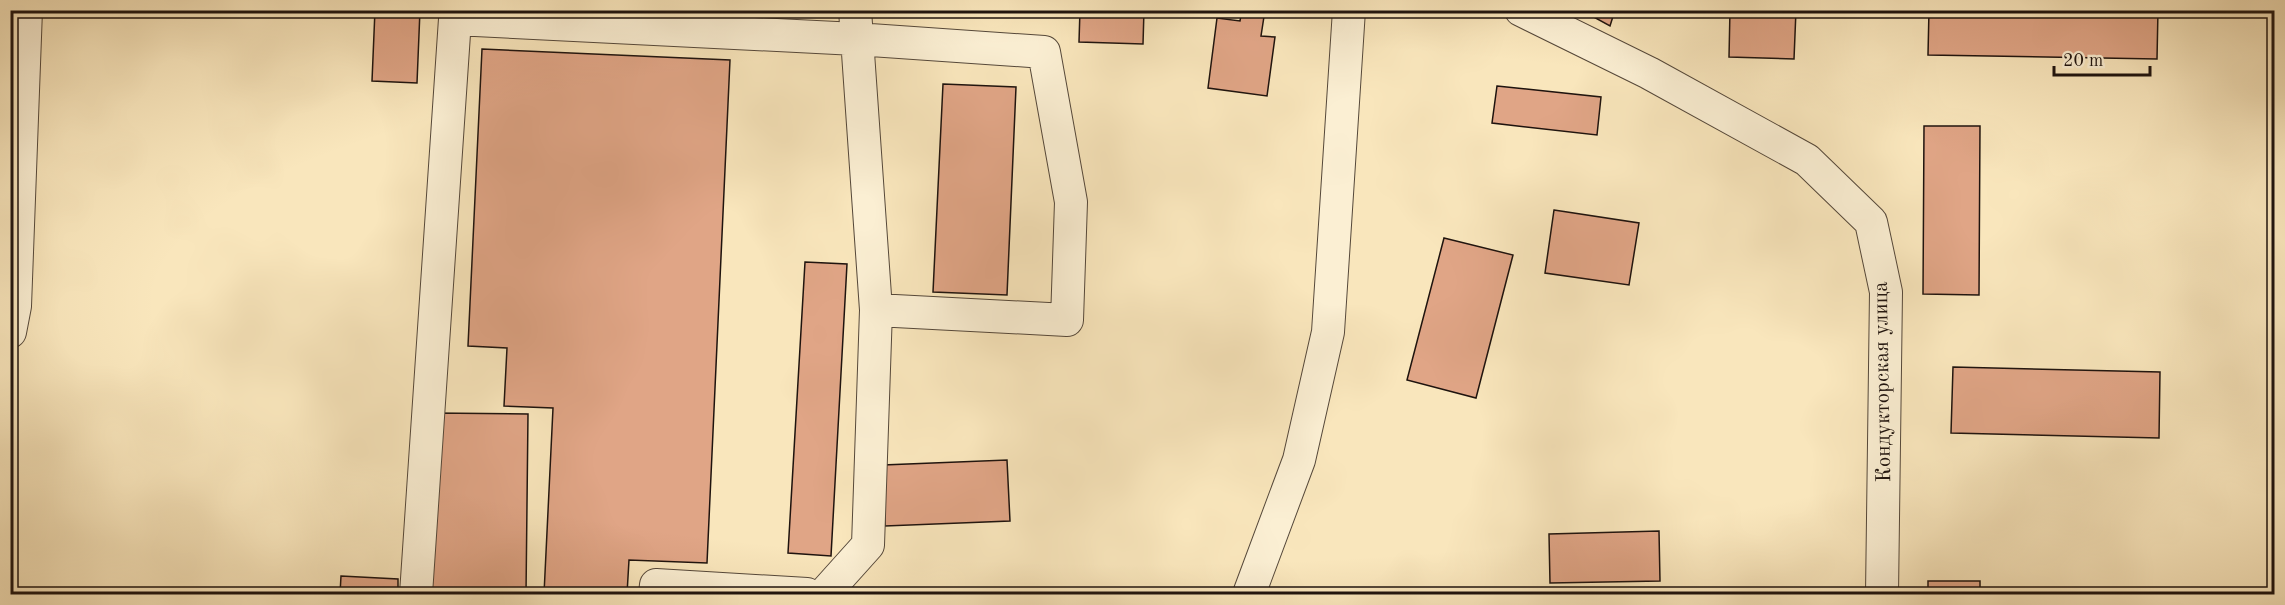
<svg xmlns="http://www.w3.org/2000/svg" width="2285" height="605" font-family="'Old Standard TT',serif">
<rect width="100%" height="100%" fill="#f9e6bc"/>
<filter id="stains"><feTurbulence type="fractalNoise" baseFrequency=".00333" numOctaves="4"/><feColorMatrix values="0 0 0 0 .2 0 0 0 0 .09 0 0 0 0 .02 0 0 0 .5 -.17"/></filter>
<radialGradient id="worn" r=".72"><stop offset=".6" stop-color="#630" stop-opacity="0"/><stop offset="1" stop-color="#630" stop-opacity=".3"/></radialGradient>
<path fill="#e0a586" stroke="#1e130e" stroke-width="1.5" d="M375 10H420L417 83 372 81Z
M1080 10H1144L1143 44 1079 42Z
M1242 10H1265L1261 36 1275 37 1267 96 1208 88 1217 18 1240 21Z
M1581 10H1615L1610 26Z
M1730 10H1796L1794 59 1729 57Z
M1929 10H2158L2157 59 1928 55Z
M482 49 730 60 707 563 629 560 627 594H544L553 408 504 406 507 348 468 346Z
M943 84 1016 87 1007 295 933 292Z
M1497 86 1601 97 1597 135 1492 123Z
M1924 126H1980L1979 295 1923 294Z
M1554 210 1639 223 1629 285 1545 273Z
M1444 238 1513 255 1476 398 1407 380Z
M805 262 847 264 831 556 788 553Z
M1953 367 2160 372 2159 438 1951 433Z
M433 413 528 414 526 594H430Z
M1007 460 1010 521 885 526 883 465Z
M1659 531 1660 581 1550 583 1549 534Z
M341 576 398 579V594H340Z
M1928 581H1980V594H1928Z"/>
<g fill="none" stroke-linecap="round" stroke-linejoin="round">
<defs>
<path id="minor" d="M1521 10 1649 73 1807 160 1871 222 1886 292 1882 594
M10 332 15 306 26 10
M416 594 455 19 856 39 1044 52 1071 202 1067 320 876 310
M655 594 656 585 807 594
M824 594 868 545 876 310 855 10
M1249 594 1299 460 1328 332 1349 10"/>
</defs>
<use href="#minor" stroke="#55483a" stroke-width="34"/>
<use href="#minor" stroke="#fbefd3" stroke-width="32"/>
</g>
<g text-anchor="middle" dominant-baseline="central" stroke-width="4.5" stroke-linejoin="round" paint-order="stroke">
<g font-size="21" fill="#1e130e" stroke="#fbefd3">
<text transform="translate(1883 382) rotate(-91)">Кондукторская улица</text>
</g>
</g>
<rect width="2285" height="605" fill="none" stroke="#f9e6bc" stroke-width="36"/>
<rect x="12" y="12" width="2261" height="581" fill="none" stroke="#1e130e" stroke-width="3"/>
<rect x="18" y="18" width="2249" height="569" fill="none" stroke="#1e130e" stroke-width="1.5"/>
<path d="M2054 66v9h96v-9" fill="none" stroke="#1e130e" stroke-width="3"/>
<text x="2063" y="66" font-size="18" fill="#1e130e" stroke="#fbefd3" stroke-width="4.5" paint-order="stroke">20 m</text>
<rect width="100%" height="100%" filter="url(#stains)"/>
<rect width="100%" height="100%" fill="url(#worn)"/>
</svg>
